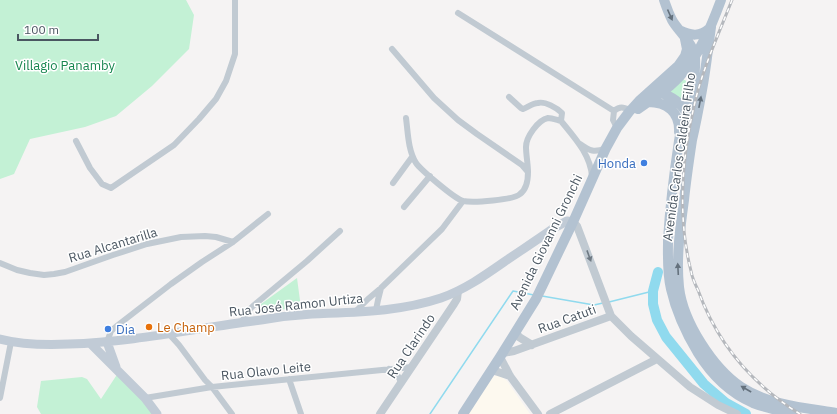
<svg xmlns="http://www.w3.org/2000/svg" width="837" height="414" font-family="'IBM Plex Sans',sans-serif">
<rect width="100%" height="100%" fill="#f5f3f3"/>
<path fill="#fdf9ef" d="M498 375 502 377 507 381 530 414H468L491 379 494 376Z"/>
<path fill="#c3f1d5" d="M0 0H186L194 15 189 49 152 86 116 116 85 127 30 139 14 174 0 179Z
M683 79 688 82 683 102 670 92Z
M297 278 301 308 261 311 259 309 258 306 261 304Z
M118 373 155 414H41L37 407 41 381 82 377 87 379 101 399Z"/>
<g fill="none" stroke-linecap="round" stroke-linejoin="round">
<path stroke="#90daee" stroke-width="1.5" d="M542 296 594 305 603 303
M609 302 653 291
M430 414 513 291 534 295"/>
<path stroke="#90daee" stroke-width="10" d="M658 272 653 291V304L657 320 666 337 704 384 726 403 746 414"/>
<path stroke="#c1cad2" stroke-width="6" d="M458 13 614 111
M392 49 434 98 458 120 477 134 522 165 528 172C528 180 527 189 520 194 514 200 473 203 463 201 455 199 421 170 416 163 408 150 408 133 406 118
M509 97 521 108 523 109C528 107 533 103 538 103 545 101 557 108 562 113L561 121
M617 128 613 120 614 111C620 106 623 107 630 110
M76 141 90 168 102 184 111 188 174 145 199 119 216 99 226 81 235 54V0
M580 144C590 151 594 153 606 148
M528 172C528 164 526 155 526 147 526 137 538 120 548 118 552 118 557 120 561 121 574 137 591 155 592 177
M393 183 412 157
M404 207 430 176
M0 263 17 270 30 273 44 275 54 274 65 272 113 255 147 244 181 237 205 236 216 237 233 242
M376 310 378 300 381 288
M354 313 368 299 381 288 442 229 463 201
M241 323 248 311 253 306 307 261 340 231
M169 334 179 345 205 380 212 387 232 414
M107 342 111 331 118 325 171 284 202 262 233 242 268 214
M389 369 398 376 401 382
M289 379 301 414
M0 398 11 342
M145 398 212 387 412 367"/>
<path stroke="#c1cad2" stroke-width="8" d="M573 222 577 226 611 316 631 336 690 387 718 405 737 414
M516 332 519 337 532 345
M503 353 514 351 611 316
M500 357 510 376 538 414
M492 370 510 376
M380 414 454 304 457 299 458 291
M550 414 657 359"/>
<path stroke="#c1cbd6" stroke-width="9" d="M0 339C23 345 46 345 69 344 134 342 197 328 261 320 278 317 295 315 312 314 355 312 399 312 441 298 464 290 484 276 504 262 520 251 537 240 554 228L567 221 573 222
M107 342 116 367
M90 343 145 398 157 414"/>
<path stroke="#b3c2d1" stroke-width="10" d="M664 0C666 6 669 14 672 20 678 31 695 45 695 58 696 77 692 97 687 115 684 123 680 132 679 141 674 174 670 207 668 240 668 256 667 273 671 289 676 311 686 333 698 353 711 374 730 393 753 403 766 408 780 411 794 414
M711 27C708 48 706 69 702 90 699 107 696 123 692 140 689 160 686 180 684 200 680 229 676 258 679 287 683 322 713 368 741 387 768 405 806 408 837 413
M679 30C691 36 700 37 710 28
M657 91C670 96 684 103 688 117
M648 102C667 102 680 112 679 132
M638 109C653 99 668 89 680 76 700 54 711 27 721 0
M463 414 500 357 536 299 573 222 606 148 617 128 629 112 639 101 678 66 685 56 687 49 685 39"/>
<defs>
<path id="rail" d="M732 0C719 33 703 68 695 102 682 156 677 216 691 271 692 277 695 284 698 290 717 343 753 385 800 414"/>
</defs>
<use href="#rail" stroke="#b5b8bd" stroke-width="3"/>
<use href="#rail" stroke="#fff" stroke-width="1.5" stroke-dasharray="4.5" stroke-linecap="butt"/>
</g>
<defs><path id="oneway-solid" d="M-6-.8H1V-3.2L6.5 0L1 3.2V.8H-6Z"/></defs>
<g fill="#64717d">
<use href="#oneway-solid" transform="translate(670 15) rotate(66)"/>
<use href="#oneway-solid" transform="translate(700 102) rotate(-79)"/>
<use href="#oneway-solid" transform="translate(678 269) rotate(-93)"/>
<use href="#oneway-solid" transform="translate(746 389) rotate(-150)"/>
</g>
<use fill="#6e7983" href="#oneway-solid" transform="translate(589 256) rotate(70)"/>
<g fill="#3f7fe0" stroke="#fff" stroke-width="1.5">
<circle cx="644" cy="163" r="4"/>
<circle cx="108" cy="329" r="4"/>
</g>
<circle fill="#e8710a" stroke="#fff" stroke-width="1.5" cx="149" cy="327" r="4"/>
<g text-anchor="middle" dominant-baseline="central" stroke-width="3" stroke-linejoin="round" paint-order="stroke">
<g font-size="13" fill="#17864f" stroke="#fff">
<text x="65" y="65">Villagio Panamby</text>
</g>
<g font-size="13" fill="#4a5661" stroke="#fff">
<text transform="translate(679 157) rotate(-82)">Avenida Carlos Caldeira Filho</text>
<text transform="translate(546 242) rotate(-64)">Avenida Giovanni Gronchi</text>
<text transform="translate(113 245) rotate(-17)">Rua Alcantarilla</text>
<text transform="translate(296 305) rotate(-6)">Rua José Ramon Urtiza</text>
<text transform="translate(567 319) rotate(-20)">Rua Catuti</text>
<text transform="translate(411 346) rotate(-56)">Rua Clarindo</text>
<text transform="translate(266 371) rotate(-6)">Rua Olavo Leite</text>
</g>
<g font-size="13" fill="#366cbe" stroke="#fff" text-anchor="end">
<text x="636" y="163">Honda</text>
<text x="116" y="329" text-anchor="start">Dia</text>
</g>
<g font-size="13" fill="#c56008" stroke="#fff" text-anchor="start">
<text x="157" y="327">Le Champ</text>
</g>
</g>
<path d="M18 34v6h80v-6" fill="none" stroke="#4a5661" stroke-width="2"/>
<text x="24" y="34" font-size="12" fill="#4a5661" stroke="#ffffff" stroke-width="3" paint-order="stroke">100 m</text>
</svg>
